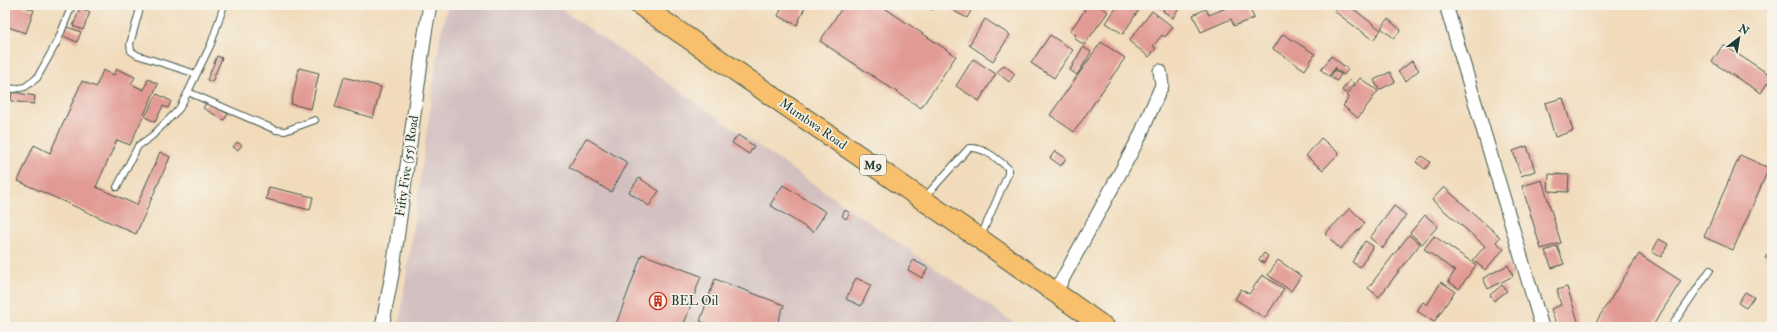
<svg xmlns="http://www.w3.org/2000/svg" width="1777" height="332" font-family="'IM FELL Double Pica',serif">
<rect width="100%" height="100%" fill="#f7f3e8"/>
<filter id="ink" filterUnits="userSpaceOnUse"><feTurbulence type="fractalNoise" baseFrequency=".025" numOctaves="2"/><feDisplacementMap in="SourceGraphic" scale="8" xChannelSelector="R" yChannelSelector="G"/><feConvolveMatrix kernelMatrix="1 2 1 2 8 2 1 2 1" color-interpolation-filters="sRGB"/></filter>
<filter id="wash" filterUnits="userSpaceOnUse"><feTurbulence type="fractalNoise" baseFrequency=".012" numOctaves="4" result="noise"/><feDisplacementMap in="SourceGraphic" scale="16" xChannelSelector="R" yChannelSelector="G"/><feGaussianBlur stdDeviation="0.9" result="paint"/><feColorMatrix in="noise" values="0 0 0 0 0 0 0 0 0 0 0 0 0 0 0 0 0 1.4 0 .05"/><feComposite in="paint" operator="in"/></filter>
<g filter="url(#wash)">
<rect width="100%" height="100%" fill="#f1dbbb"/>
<path fill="#d2bfc0" d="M448 5H555L1020 327H399L441 32Z"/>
<g id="blocks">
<path fill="#e29a94" d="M5 5H20L34 10 26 33 5 26Z
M783 5H806L797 25 778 16Z
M844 5H880L956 56 921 108 820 41Z
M926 5H936L932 10Z
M954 5H974L967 18 952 10Z
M1077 5H1098L1108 12 1084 45 1074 38 1076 35 1070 31 1085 10Z
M1118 5H1142L1123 34 1106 23Z
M1154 5H1181L1173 18 1163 11 1164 10 1160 7 1159 9Z
M1233 5H1248L1254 18 1234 26 1231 19 1201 32 1193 15 1206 9 1209 15Z
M1338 5H1348L1381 30 1373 40 1334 11Z
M80 8 90 12 83 30 73 26Z
M1152 11 1173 27 1165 37 1162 35 1153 46 1156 48 1149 57 1129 41Z
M985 19 1010 35 993 61 969 45Z
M1388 19 1401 30 1394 38 1381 28Z
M67 27 81 32 77 42 63 36Z
M1283 34 1315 54 1305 70 1273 49Z
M1050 35 1073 50 1054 78 1031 63Z
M1101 42 1125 58 1074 132 1050 115Z
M1723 45 1772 76 1761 93 1712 62Z
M1083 47 1091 52 1077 75 1070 70Z
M217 56 222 58 212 82 207 80Z
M1331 56 1348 69 1344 75 1335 69 1336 67 1329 76 1321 70Z
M973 59 996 74 979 101 956 86Z
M1412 61 1419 70 1406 81 1398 72Z
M1004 65 1015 74 1009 82 997 72Z
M299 68 319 73 311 109 291 104Z
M117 69 135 77 131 84 144 90 148 79 158 84 130 145 117 140 96 187 137 205 160 152 170 157 136 234 18 181 34 145 50 153 82 81 96 87 103 70 114 75Z
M1334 70 1341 74 1337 81 1330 77Z
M1390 72 1395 82 1379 90 1374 80Z
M344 77 381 87 373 118 335 107Z
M1360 78 1378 91 1358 118 1343 106 1349 97 1347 95Z
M1350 80 1354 84 1345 93 1342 90Z
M12 92 35 96 34 104 11 101Z
M157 94 171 101 168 108 163 106 155 122 145 117Z
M1563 98 1573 131 1555 137 1545 103Z
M207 102 228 114 224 120 203 108Z
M738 135 754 146 749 154 732 143Z
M586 138 628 163 611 192 569 167Z
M1321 138 1339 153 1323 170 1306 156Z
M237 142 242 145 238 150 233 147Z
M1527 146 1535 171 1521 176 1513 151Z
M1055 151 1066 158 1061 166 1050 158Z
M1740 155 1769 168 1733 250 1704 237Z
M1422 156 1430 162 1425 169 1416 162Z
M1549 174 1569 175 1568 192 1548 191Z
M639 178 659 191 649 206 629 192Z
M1542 180 1561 243 1541 249 1522 186Z
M783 185 826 212 813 232 770 205Z
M269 187 313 197 310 210 266 199Z
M1444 187 1500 237 1496 242 1504 249 1485 270 1473 260 1485 246 1432 200Z
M1394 206 1406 215 1383 248 1370 238Z
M1350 208 1365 223 1340 249 1325 234Z
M845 210 850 213 846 219 842 216Z
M1425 215 1438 226 1422 244 1410 233Z
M1409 235 1420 244 1379 297 1368 288Z
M1434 236 1476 265 1459 289 1448 281 1455 271 1424 249Z
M1659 239 1668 244 1661 257 1652 252Z
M1365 241 1373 246 1360 267 1352 262Z
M1557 246 1564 264 1552 268 1545 251Z
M1772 248V262L1765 258Z
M1264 253 1268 256 1264 263 1259 260Z
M642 254 701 276 683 327H615Z
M1639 254 1681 281 1652 327 1646 323 1643 327H1605L1596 322Z
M913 260 928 268 922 278 908 270Z
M1278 260 1301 276 1291 291 1268 275Z
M1508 265 1513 276 1488 289 1483 278Z
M1262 275 1284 289 1265 318 1235 299 1241 289 1249 294Z
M856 278 871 285 861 306 846 299Z
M715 279 784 305 776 327H715L700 321Z
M1441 282 1455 291 1434 322 1417 311 1423 302 1427 305Z
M1502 285 1507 291 1494 301 1490 295Z
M1567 287 1580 327H1557L1551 309 1561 305 1557 290Z
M1745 292 1754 297 1746 308 1738 303Z"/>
</g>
</g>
<g filter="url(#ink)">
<use href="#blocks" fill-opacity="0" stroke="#3e5548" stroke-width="1"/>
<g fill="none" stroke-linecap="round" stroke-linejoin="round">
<defs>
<path id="service" d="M141 5 130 44 131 51 137 55 196 74
M5 87 14 89 25 87 37 78 58 40 72 5
M188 92 276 130 285 131 315 120
M117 187 138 146 152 136 179 109 188 92 211 44 224 5
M925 197 969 148C984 147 996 158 1008 168V174L981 236
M1671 327 1710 270"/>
<path id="minor" d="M1446 5 1542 327
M1055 293 1139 138 1162 85 1160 71
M382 327 393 269 425 33 430 5"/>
<path id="primary" d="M640 5 980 239 1104 327"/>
</defs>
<use href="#service" stroke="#3e5548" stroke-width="8"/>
<use href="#minor" stroke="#3e5548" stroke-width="15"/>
<use href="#primary" stroke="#3e5548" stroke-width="22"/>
<use href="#service" stroke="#fff" stroke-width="6"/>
<use href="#minor" stroke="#fff" stroke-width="13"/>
<use href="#primary" stroke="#f8bf6c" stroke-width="20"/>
</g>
</g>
<defs>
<symbol id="building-ring" viewBox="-11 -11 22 22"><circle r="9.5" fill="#f7f3e8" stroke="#c8321e" stroke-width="1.5"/><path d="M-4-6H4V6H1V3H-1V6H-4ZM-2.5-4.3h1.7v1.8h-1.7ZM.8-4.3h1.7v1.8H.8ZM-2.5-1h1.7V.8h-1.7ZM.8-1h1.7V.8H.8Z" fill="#c8321e"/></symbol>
</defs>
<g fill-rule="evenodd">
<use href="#building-ring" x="648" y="291" width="20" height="20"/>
</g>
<g text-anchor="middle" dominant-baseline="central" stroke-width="3" stroke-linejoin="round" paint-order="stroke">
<rect fill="#f7f3e8" stroke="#60746a" stroke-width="1" x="860" y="155" width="26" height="20" rx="3"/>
<g font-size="12" font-weight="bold" fill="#1f3d34">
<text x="873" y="165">M9</text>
</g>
<g font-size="13" fill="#1f3d34" stroke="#f7f3e8">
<text transform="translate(813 124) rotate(35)">Mumbwa Road</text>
<text transform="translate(407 166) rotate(-82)">Fifty Five (55) Road</text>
</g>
<g font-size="13" fill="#1f3d34" stroke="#f7f3e8" text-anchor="start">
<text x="671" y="301">BEL Oil</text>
</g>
</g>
<rect width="1777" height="332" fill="none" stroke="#f7f3e8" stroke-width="20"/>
<g transform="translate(1739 38) rotate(31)" stroke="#f7f3e8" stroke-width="3" paint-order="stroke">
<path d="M0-3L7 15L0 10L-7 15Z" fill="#1f3d34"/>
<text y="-6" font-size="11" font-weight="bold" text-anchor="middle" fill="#1f3d34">N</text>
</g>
</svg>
